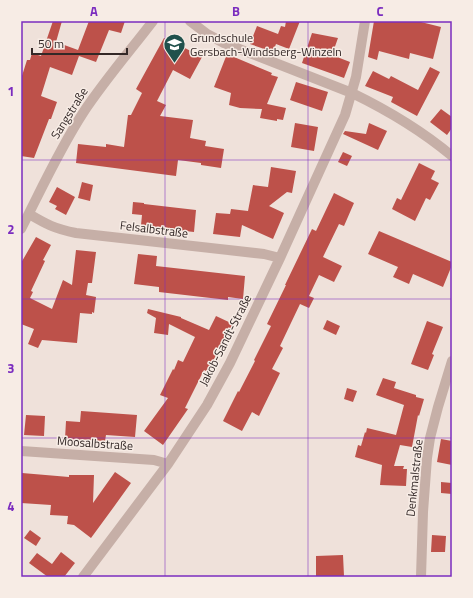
<svg xmlns="http://www.w3.org/2000/svg" width="473" height="598" font-family="'Titillium Web',sans-serif">
<rect width="100%" height="100%" fill="#efe1da"/>
<path fill="#bd514a" d="M53 21H62L56 42 78 50 89 21H125L121 33 109 30 96 62 79 56 72 75 50 67 41 96 57 102 51 119H49L34 158 21 156V79L27 60H30L32 53 41 56Z
M286 21H300L289 49 276 44 273 52 250 44 257 26 278 34 281 26 285 27Z
M374 21H417L441 27 433 59 410 53 409 59 379 51 377 60 368 57Z
M312 33 338 38 332 55 350 62 344 78 302 63Z
M164 38 182 48 183 47 202 57 190 79 173 70 157 101 166 105 160 116 193 120 190 138 206 141 205 146 224 149 221 168 201 165V163L178 160 176 176 76 163 78 144 106 147V144L124 147 128 115H131L142 93 136 89Z
M227 54 272 73 271 75 278 77 267 104 286 108 283 120 277 119V121L260 118 262 109 240 108 229 105 231 93 214 87Z
M430 67 440 72 417 116 391 102 393 97 365 86 373 71 389 79 391 76 418 90Z
M296 82 328 92 322 111 290 100Z
M441 109 452 117V128L447 135 430 122Z
M295 123 318 127 314 151 291 147Z
M369 123 387 131 378 150 343 134 345 131 366 134Z
M343 152 352 156 347 166 338 162Z
M419 163 435 171 431 179 439 183 430 200 426 198 415 221 392 209 397 198 401 200Z
M271 167 296 171 292 193 287 192 269 206 284 213 273 239 242 225 240 237 213 234 216 213 230 214 231 209 248 211 253 185 268 187Z
M82 182 93 185 90 201 78 198Z
M57 187 75 197 66 215 55 209 57 206 49 202Z
M334 193 354 203 344 226 339 224 323 257 342 266 334 282 319 275 309 296 314 298 309 308 300 304 280 346 283 348 272 369 280 373 259 416 252 412 242 431 223 421 238 391 239 392 255 361 254 360 271 326 267 324 286 285H285L312 229 316 231Z
M133 202 144 203V204L196 210 194 232 176 230V229L141 225 142 215 132 214Z
M379 231 452 262V265L443 287 413 274 409 284 393 277 398 267 368 254Z
M36 237 51 245 43 260 45 261 31 291 33 292 30 298 52 309 63 280 72 285 76 250 96 252 92 283H88L86 295 96 297 94 313 92 312V314L80 313 77 343 42 340 38 348 28 344 34 329 21 324V263Z
M138 254 157 256 156 266 245 276 243 299 228 297V300L159 292V287L134 284Z
M148 309 181 317V318L209 330 216 316 233 324 223 342H222L208 372 204 370 185 408 188 409 163 445 144 431 168 398 160 395 173 369 174 370 178 360 183 362 195 337 169 324 168 335 154 333 156 318 147 313Z
M327 320 340 326 336 335 323 329Z
M427 321 443 327 432 354 434 355 428 370 411 364Z
M383 378 396 382 394 388 416 395V397L424 399 419 416 418 415 412 447 400 445 394 466H404L403 469H407L406 486 380 485 382 465 355 457 358 445 361 446 365 432 366 433 367 428 396 435 404 405 376 395Z
M347 388 357 391 353 402 344 399Z
M81 411 137 415 135 437 106 435 105 441 65 439 66 421 80 422Z
M26 415 45 416 44 436 24 435Z
M441 439 452 441V465L437 462Z
M115 472 131 483 113 508 91 538 74 525 67 524 68 516 50 515 51 505 21 503 22 473 69 477V475H94L93 503Z
M441 482 452 483V494L441 493Z
M30 530 41 538 36 546 24 538Z
M432 535 446 536 445 552H431Z
M61 552 75 563 64 577H48L29 563 37 553 52 564Z
M343 555 344 576 316 577V556Z"/>
<g fill="none" stroke-linecap="round" stroke-linejoin="round">
<path stroke="#c6afa7" stroke-width="10" d="M190 21 207 34 224 43 352 93C387 110 421 130 452 156
M29 214C46 224 55 229 76 233L264 254 280 258
M21 229C41 190 59 150 83 113 104 81 130 51 153 21
M21 451 154 460 168 464
M83 577 168 464 207 405 230 363 280 258 345 115 356 77 365 21
M421 577 423 512 427 458 430 438 438 407 452 361"/>
</g>
<path fill="none" stroke="#7b2cbf" stroke-width="1" stroke-opacity="0.55" d="M165 21V577M308 21V577M21 160H452M21 299H452M21 438H452"/>
<defs>
<symbol id="school-pin" viewBox="-11 -11 22 30"><path d="M0 17L-7.5 6A9.5 9.5 0 1 1 7.5 6Z" fill="#20514c" stroke="#f7ece5"/><path d="M0-5L7-2L0 1L-7-2ZM-4 1L0 2.5L4 1V4Q0 6-4 4Z" fill="#fff"/></symbol>
</defs>
<g fill-rule="evenodd">
<use href="#school-pin" x="162" y="32" width="25" height="34"/>
</g>
<g text-anchor="middle" dominant-baseline="central" stroke-width="3" stroke-linejoin="round" paint-order="stroke">
<g font-size="12" fill="#332827" stroke="#f7ece5" text-anchor="start">
<text x="190" y="37">Grundschule<tspan x="190" dy="14">Gersbach-Windsberg-Winzeln</tspan></text>
</g>
<g font-size="12" fill="#332827" stroke="#f7ece5">
<text transform="translate(69 113) rotate(-58)">Sangstraße</text>
<text transform="translate(154 229) rotate(7)">Felsalbstraße</text>
<text transform="translate(225 340) rotate(-63)">Jakob-Sandt-Straße</text>
<text transform="translate(95 443) rotate(4)">Moosalbstraße</text>
<text transform="translate(414 478) rotate(-84)">Denkmalstraße</text>
</g>
</g>
<rect width="473" height="598" fill="none" stroke="#f7ece5" stroke-width="44"/>
<path d="M32 48v6h95v-6" fill="none" stroke="#332827" stroke-width="2"/>
<text x="38" y="48" font-size="12" fill="#332827" stroke="#f7ece5" stroke-width="3" paint-order="stroke">50 m</text>
<rect x="22" y="22" width="429" height="554" fill="none" stroke="#7b2cbf" stroke-width="1.5"/>
<g font-size="13" text-anchor="middle" font-weight="bold" fill="#7b2cbf">
<text x="94" y="16">A</text>
<text x="236" y="16">B</text>
<text x="380" y="16">C</text>
<text x="11" y="96">1</text>
<text x="11" y="234">2</text>
<text x="11" y="373">3</text>
<text x="11" y="511">4</text>
</g>
</svg>
